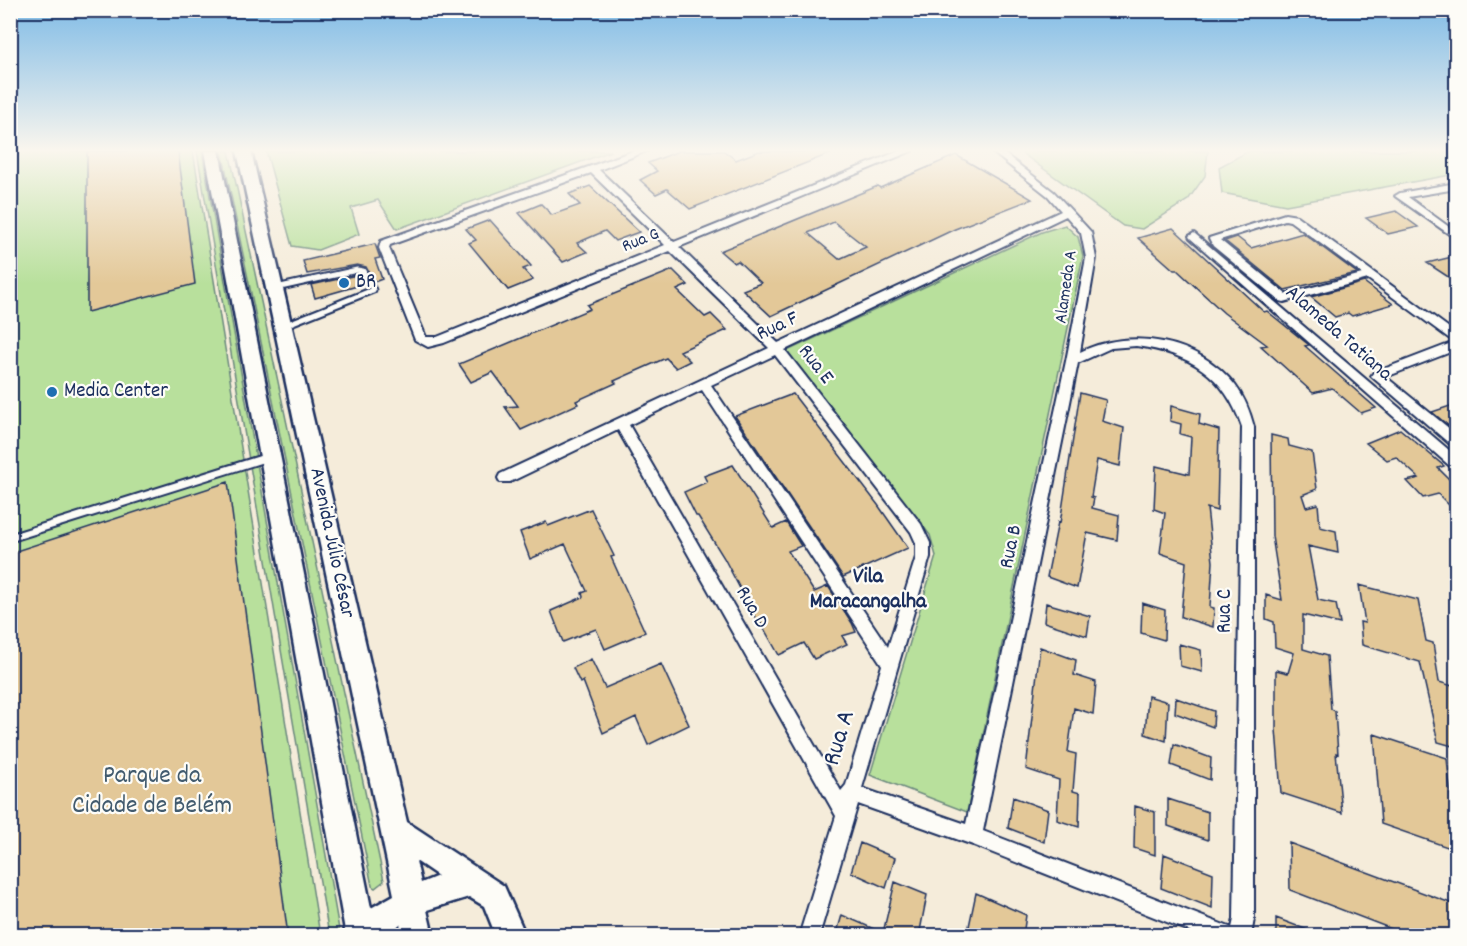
<svg xmlns="http://www.w3.org/2000/svg" width="1467" height="946" font-family="Dekko,sans-serif">
<rect width="100%" height="100%" fill="#f5ecda"/>
<filter id="ink" filterUnits="userSpaceOnUse"><feTurbulence type="fractalNoise" baseFrequency=".0167" numOctaves="2"/><feDisplacementMap in="SourceGraphic" scale="12" xChannelSelector="R" yChannelSelector="G"/><feConvolveMatrix kernelMatrix="1 2 1 2 8 2 1 2 1" color-interpolation-filters="sRGB"/></filter>
<g filter="url(#ink)">
<path fill="#b8e09c" stroke="#6a887d" stroke-width="1.5" d="M10 151H193L320 935H11Z
M197 151H202L340 935H329Z
M222 151H229L384 881 375 888 372 886Z
M266 151H611L397 229 378 200 351 208 359 234 318 250 292 246Z
M1019 151H1208L1205 176 1188 200 1142 229 1123 226Z
M1249 151H1456V174L1286 205 1222 193 1219 167Z
M1065 225 1078 237 1083 256 967 812 870 775 936 556 930 535 787 351 1042 232Z"/>
<path fill="#e3c898" stroke="#1b2f5e" stroke-width="1.5" fill-rule="evenodd" d="M87 151H178L195 284 87 312Z
M679 151H724L736 160 759 151 834 152 690 209 667 189 656 194 640 180 657 171 648 163Z
M956 155 1032 199 955 229 771 316 743 290 761 283 738 261 734 263 720 251 878 186 880 188ZM834 222 866 247 839 259 808 233Z
M590 186 639 232 615 241 605 231 577 243 587 252 563 262 519 213 541 204 552 215 580 205 569 194Z
M1396 211 1418 227 1388 234 1366 218Z
M490 220 531 266 523 269 533 280 508 290 469 243 476 240 466 229Z
M1173 228 1264 312 1267 311 1309 345 1305 346 1376 408 1361 413 1332 388 1313 393 1261 346 1267 345 1224 313 1177 270H1174L1138 238Z
M1303 233 1357 273 1285 290 1225 241 1237 237 1251 248Z
M375 244 380 258 375 259 382 279 374 282 366 267 357 265 307 274 303 261Z
M1456 256V282L1427 263Z
M673 270 688 285 677 290 705 317 711 314 727 330 680 351 690 361 676 368 666 358 614 381 616 383 576 401 578 404 521 430 505 407 518 406 493 372 471 382 459 364 590 309 587 305Z
M357 275 364 284 315 298 311 285Z
M1364 282 1393 304 1352 316 1348 313 1335 317 1311 297Z
M1080 393 1106 400 1102 421 1124 428 1120 466 1097 460 1091 497 1094 498 1092 508 1119 515 1117 540 1087 533 1077 588 1047 577 1058 522 1060 523Z
M793 394 878 505 908 548 843 577 735 416Z
M1456 404V432L1432 412Z
M1171 406 1200 414 1199 424 1219 430 1217 511 1207 508 1213 562 1210 607 1214 608 1213 627 1181 617 1186 562 1160 553 1165 513 1154 509 1156 466 1189 474 1191 437 1180 434 1181 424 1170 421Z
M1400 429 1444 466 1438 468 1456 486V512L1438 494 1423 498 1407 481 1419 478 1396 457 1387 460 1366 443Z
M1271 435 1288 439 1289 446 1312 452 1317 489 1302 495 1306 507 1318 504 1320 527 1336 531 1338 553 1308 546 1318 600 1336 604 1340 624 1303 615V649L1327 656 1331 709 1335 711 1338 754 1336 753 1342 813 1281 793 1276 729V670L1288 673 1294 653 1275 647 1274 622 1266 619V595L1282 600 1272 536Z
M733 465 773 528 786 522 801 546 788 551 814 592 828 586 852 623 856 632 842 636 847 644 814 659 804 643 779 655 759 620 757 621 724 558 698 516H696L684 492 707 482 704 476Z
M228 482 288 936H10V553Z
M591 509 614 556 611 557 645 632 605 649 596 629 563 642 551 611 583 597 582 593 587 591 565 544 530 559 520 532 546 522 548 526Z
M1359 585 1418 600 1426 641 1433 643 1439 682 1456 687V747L1438 742 1420 662 1362 645 1360 622 1365 623Z
M1046 603 1090 616 1087 636 1044 622Z
M1142 603 1165 610 1164 640 1141 633Z
M1179 644 1201 650 1202 672 1180 666Z
M1040 647 1076 660 1074 675 1096 682 1093 714 1074 708 1068 752 1076 754 1073 791 1080 793 1079 827 1057 820 1059 780 1026 769Z
M591 659 605 688 661 664 689 725 648 745 636 717 603 733 583 681 580 683 573 668Z
M1148 696 1168 702 1166 741 1145 734Z
M1176 698 1214 711 1213 727 1175 713Z
M1374 734 1447 758 1456 850 1381 824Z
M1174 744 1211 758 1210 780 1171 765Z
M1013 797 1048 810 1044 842 1008 828Z
M1168 799 1208 812V840L1168 826Z
M1135 806 1155 812V855L1134 848Z
M860 843 895 858 886 888 851 872Z
M1289 843 1456 905V936H1410L1290 890Z
M1164 854 1213 873 1212 908 1161 888Z
M895 882 927 895 919 936H836L842 915 883 933Z
M976 893 1026 915 1023 936H967Z
M1276 918 1318 934V936H1276Z"/>
<g fill="none" stroke-linecap="round" stroke-linejoin="round">
<defs>
<path id="lane-far1" d="M276 288 357 270 363 271 373 290 283 326"/>
<path id="lane" d="M10 538 268 457"/>
<path id="street" d="M633 151H647L599 170 674 242 899 151H912L679 247 778 343 1061 211 1048 196 991 151H1001L1054 192 1091 232 1096 258 1080 352C1130 327 1199 339 1235 385 1245 398 1250 412 1254 427V919L1251 936H1202L973 845 858 804 819 936H799L836 816 618 430 510 482H500L498 478 500 474 769 348 670 251 444 343 428 347 415 340 379 248 381 241ZM591 173 665 245 437 337H426L389 248 390 245ZM1066 216 1081 233 1086 258 1066 361 966 824 862 788 930 557V543L921 524 785 350ZM1136 346C1189 353 1225 375 1242 427L1234 919 1232 928 983 831 1078 363 1111 348ZM775 355 911 532 916 543V557L888 647 711 385ZM702 390 882 665 846 785 841 791 629 425Z
M1456 183V189L1408 197 1456 232V239L1395 196 1400 193Z
M1285 214 1297 216 1456 333V350L1386 377 1456 434V446L1451 445 1371 376 1373 373 1454 342 1368 279 1284 302 1280 301 1213 246 1209 238ZM1285 220 1290 221 1362 274 1286 294 1220 240Z
M1194 233 1456 456V468L1451 467 1190 238 1189 236Z"/>
<path id="primary" d="M205 151H219L371 908 394 895 237 151H251L407 822 504 886 526 936H496L484 906 469 897 427 910 433 936H403L400 924 387 936H346ZM416 861 438 876 421 883Z"/>
</defs>
<use href="#lane-far1" stroke="#1b2f5e" stroke-width="9"/>
<use href="#lane" stroke="#1b2f5e" stroke-width="11"/>
<use href="#street" stroke="#1b2f5e" stroke-width="4"/>
<use href="#primary" stroke="#1b2f5e" stroke-width="5"/>
<use href="#lane-far1" stroke="#fdfcf7" stroke-width="5"/>
<use href="#lane" stroke="#fdfcf7" stroke-width="7"/>
<use href="#street" fill="#fdfcf7" fill-rule="evenodd"/>
<use href="#primary" fill="#fdfcf7" fill-rule="evenodd"/>
</g>
</g>
<linearGradient id="sky" x2="0" y2="1"><stop stop-color="#7fbbe6"/><stop offset="0.53" stop-color="#faf6ee"/><stop offset="1" stop-color="#faf6ee" stop-opacity="0"/></linearGradient>
<rect width="1467" height="284" fill="url(#sky)"/>
<g fill="#1f6fb2" stroke="#fdfcf7" stroke-width="2">
<circle cx="344" cy="283" r="6"/>
<circle cx="52" cy="392" r="6"/>
</g>
<g text-anchor="middle" dominant-baseline="central" stroke-width="4.5" stroke-linejoin="round" paint-order="stroke">
<g font-size="18" fill="#1b2f5e" stroke="#fdfcf7">
<text transform="translate(641 241) rotate(-22)">Rua G</text>
<text transform="translate(1067 287) rotate(-82)">Alameda A</text>
</g>
<g font-size="21" fill="#1b2f5e" stroke="#fdfcf7" text-anchor="start">
<text x="356" y="283">BR</text>
<text x="64" y="392">Media Center</text>
</g>
<g font-size="21" fill="#1b2f5e" stroke="#fdfcf7">
<text transform="translate(778 327) rotate(-25)">Rua F</text>
<text transform="translate(1338 334) rotate(41)">Alameda Tatiana</text>
<text transform="translate(815 365) rotate(52)">Rua E</text>
<text transform="translate(331 543) rotate(78)">Avenida Júlio César</text>
<text transform="translate(1012 547) rotate(-78)">Rua B</text>
<text transform="translate(751 608) rotate(60)">Rua D</text>
<text transform="translate(1226 611) rotate(-90)">Rua C</text>
</g>
<g font-size="22" font-weight="bold" fill="#1b2f5e" stroke="#fdfcf7">
<text x="868" y="577">Vila<tspan x="868" dy="25">Maracangalha</tspan></text>
</g>
<g font-size="26" fill="#1b2f5e" stroke="#fdfcf7">
<text transform="translate(840 738) rotate(-73)">Rua A</text>
</g>
<g font-size="26" fill="#425b6e" stroke="#fdfcf7">
<text x="152" y="776">Parque da<tspan x="152" dy="30">Cidade de Belém</tspan></text>
</g>
</g>
<rect width="1467" height="946" fill="none" stroke="#fdfcf7" stroke-width="36"/>
<rect x="18" y="18" width="1431" height="910" fill="none" stroke="#1b2f5e" stroke-width="2" filter="url(#ink)"/>
</svg>
